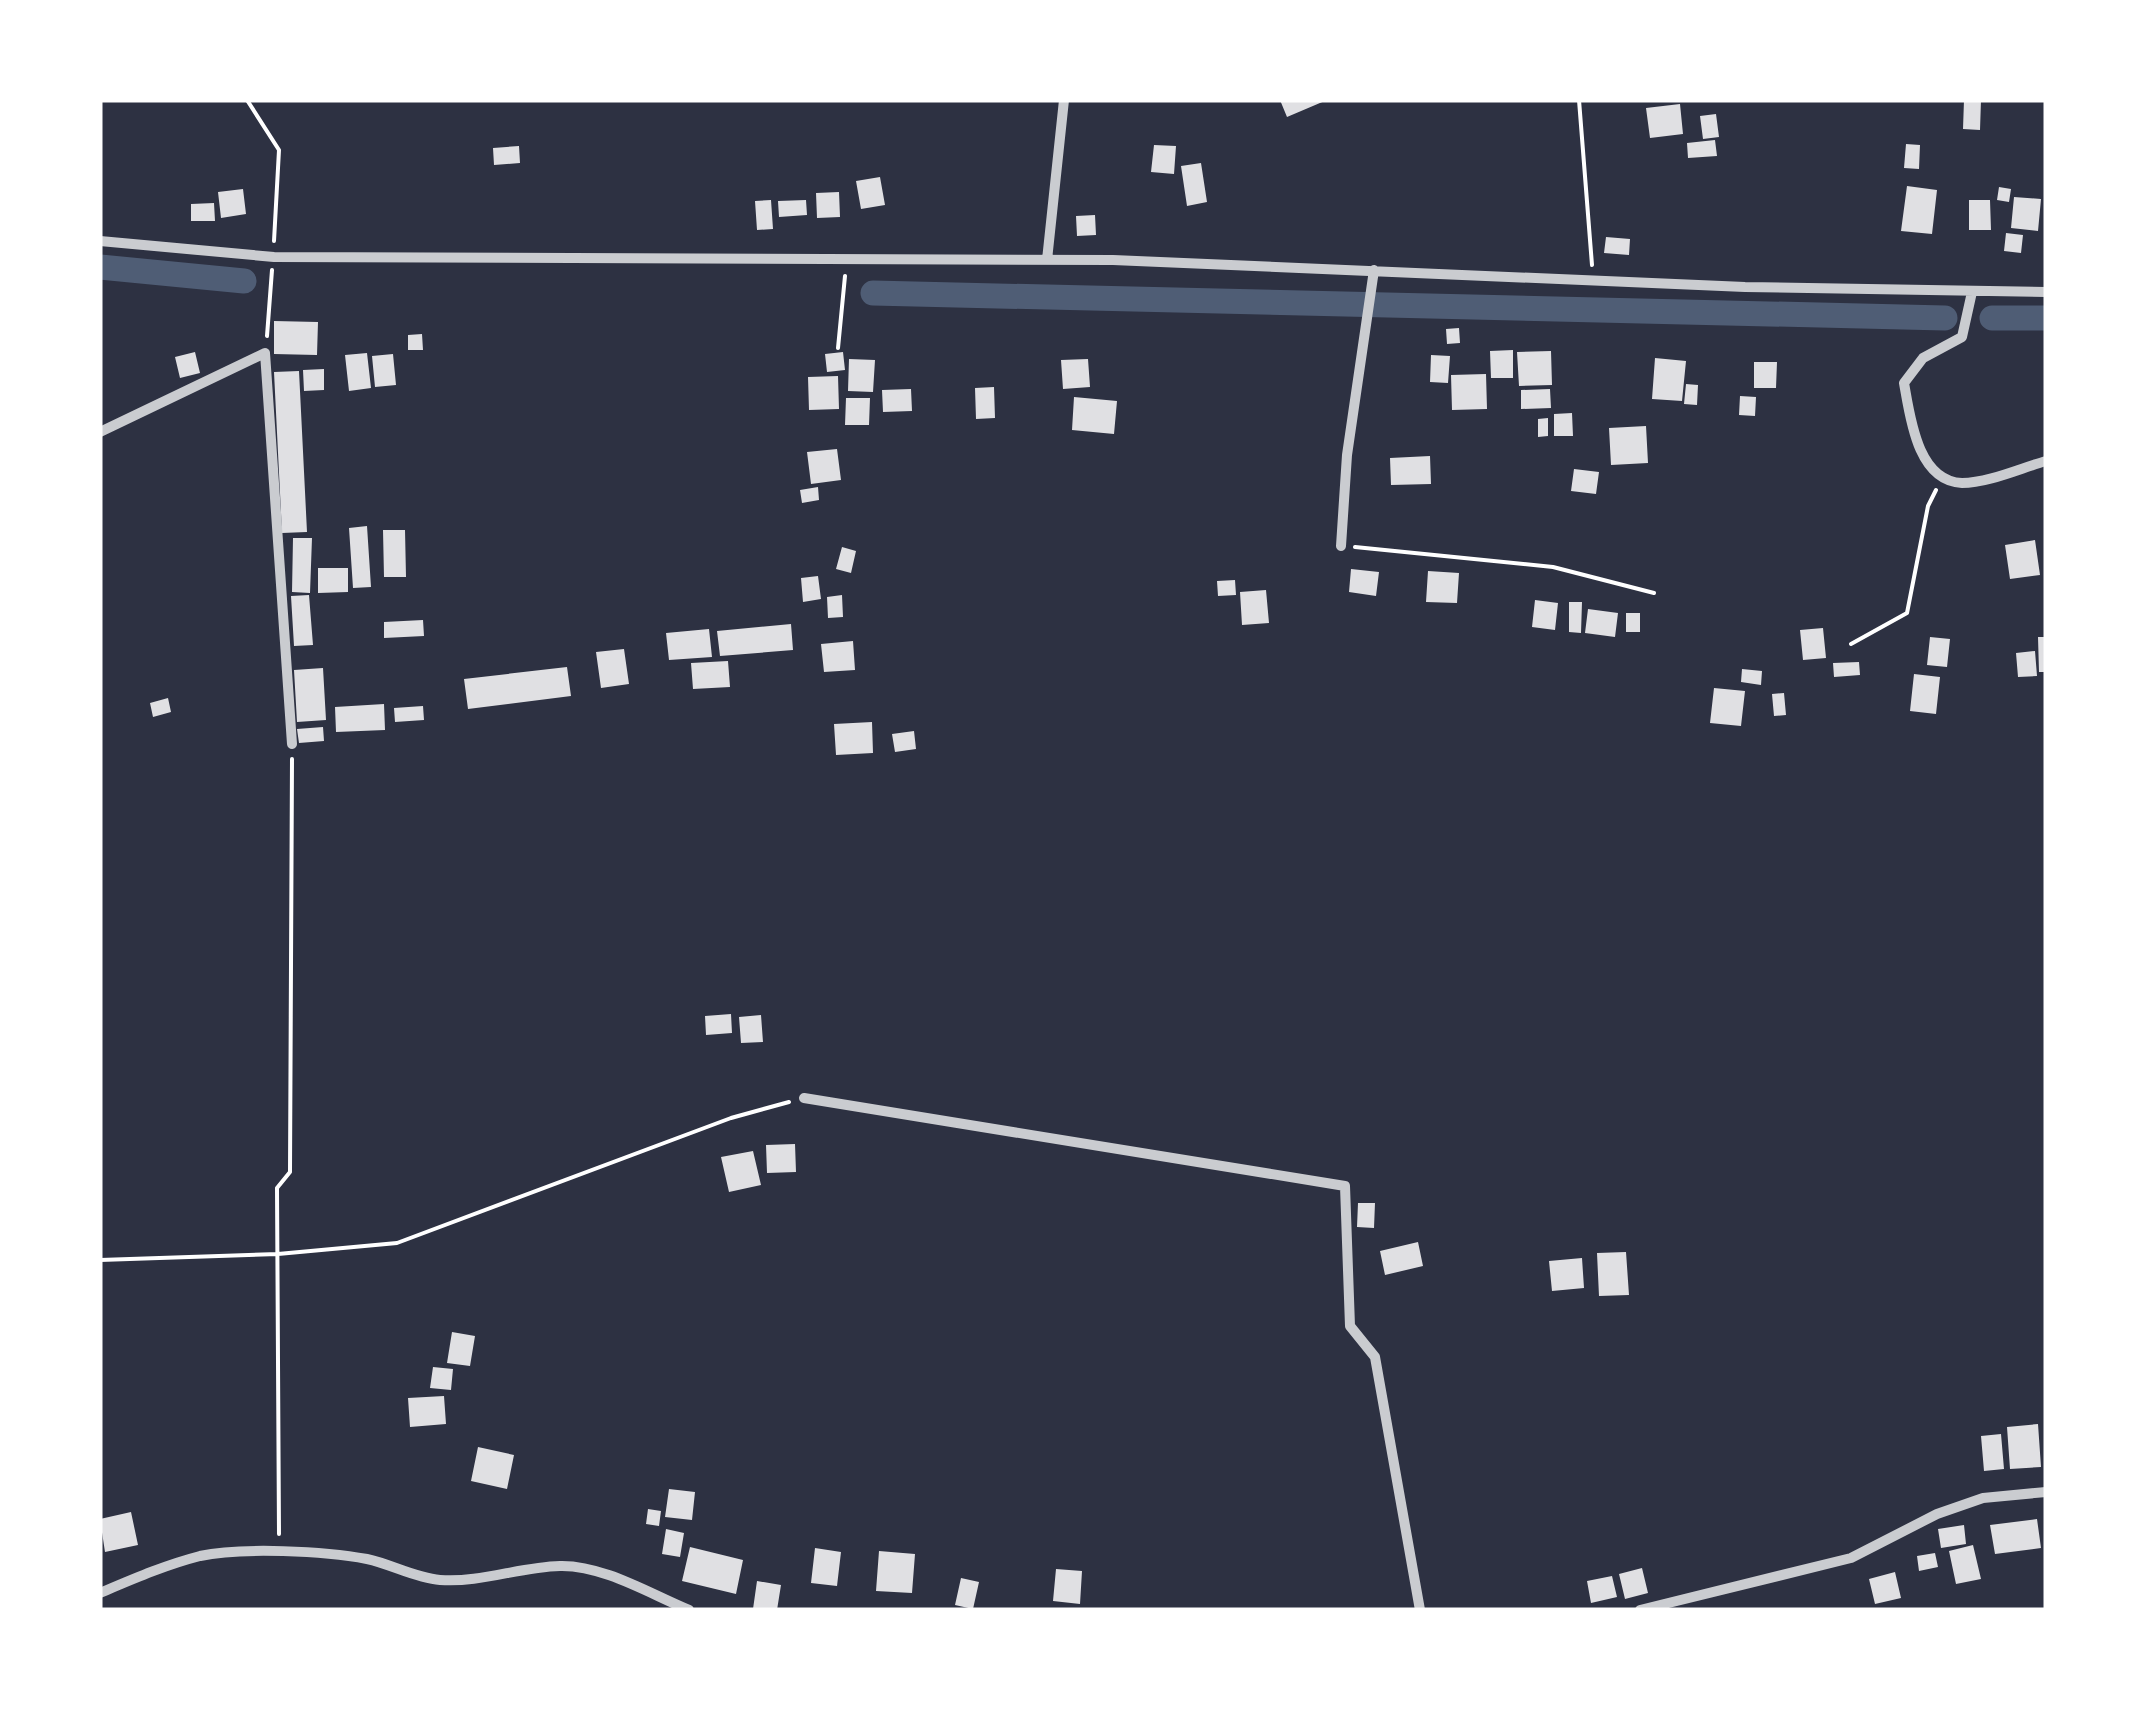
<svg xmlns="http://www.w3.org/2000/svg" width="2146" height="1710" font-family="Lato,sans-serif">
<rect width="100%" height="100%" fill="#2d3142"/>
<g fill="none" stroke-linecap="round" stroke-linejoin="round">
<path stroke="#4f5d75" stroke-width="25" d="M100 267 244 281
M873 293 1945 318
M1992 318H2046"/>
</g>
<path fill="#e0e0e3" d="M1280 100H1327L1287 117Z
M1964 100H1981L1980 130 1963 129Z
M1680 104 1683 134 1650 138 1646 108Z
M1716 114 1719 137 1703 139 1700 116Z
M1715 140 1717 156 1688 158 1687 143Z
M1906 144 1920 145 1919 169 1904 168Z
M1154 145 1176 146 1174 174 1151 172Z
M519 146 520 163 494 165 493 148Z
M1201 163 1207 202 1187 206 1181 166Z
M880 177 885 205 861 209 856 181Z
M1907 186 1937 190 1932 234 1901 231Z
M1999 187 2011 189 2009 202 1997 200Z
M243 189 246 214 221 218 218 192Z
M839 192 840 217 817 218 816 193Z
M2014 197 2041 199 2038 231 2011 228Z
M771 200 773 229 757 230 755 201Z
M806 200 807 215 779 217 778 201Z
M1969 200H1990L1991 230H1969Z
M214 203 215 221H191V204Z
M1095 215 1096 235 1077 236 1076 216Z
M2006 233 2023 235 2021 253 2004 251Z
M1606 237 1630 239 1629 255 1604 253Z
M274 321 318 322 317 355 274 354Z
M1459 328 1460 343 1447 344 1446 329Z
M422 334 423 350H408V335Z
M1513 350V378H1491L1490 351Z
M1551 351 1552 385 1519 386 1517 352Z
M195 352 200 373 180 378 175 357Z
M843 352 845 370 827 372 825 354Z
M367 353 371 388 349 391 345 355Z
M393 354 396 385 375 387 372 356Z
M1431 355 1450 356 1448 383 1430 382Z
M1655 358 1686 361 1682 401 1652 399Z
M849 359 875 360 873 392 848 391Z
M1088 359 1090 387 1063 389 1061 360Z
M1754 362H1777L1776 388H1754Z
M324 369V390L304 391 303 370Z
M299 371 307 532 282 533 274 372Z
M1486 374 1487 409 1452 410 1451 375Z
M838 376 839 409 809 410 808 377Z
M1686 384 1698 385 1697 405 1684 404Z
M994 387 995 418 976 419 975 388Z
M911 389 912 411 883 412 882 390Z
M1550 389 1551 408 1521 409V390Z
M1740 396 1756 397 1755 416 1739 415Z
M1074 397 1117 401 1114 434 1072 430Z
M846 398H870L869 425H845Z
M1572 413 1573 436H1554V414Z
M1548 418V436L1538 437V419Z
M1646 426 1648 463 1611 465 1609 428Z
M837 449 841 480 811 484 807 452Z
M1430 456 1431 484 1391 485 1390 458Z
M1574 469 1599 472 1596 494 1571 491Z
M818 487 819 500 802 503 800 490Z
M367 526 371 587 353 588 349 528Z
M383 530H405L406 577H384Z
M293 538H312L310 593 292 592Z
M2035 540 2040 575 2010 579 2005 545Z
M842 547 856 551 851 573 836 569Z
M318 568H348V592L318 593Z
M1351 569 1379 572 1376 596 1349 592Z
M1428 571 1459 573 1457 603 1426 602Z
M818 576 821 599 803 602 801 578Z
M1235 580 1236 595 1218 596 1217 581Z
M1266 590 1269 623 1242 625 1240 592Z
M309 595 313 645 294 646 291 596Z
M842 595 843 617 828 618 827 597Z
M1535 600 1558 603 1555 630 1532 627Z
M1569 602H1582L1581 633 1569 632Z
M1588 609 1618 613 1615 637 1585 633Z
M1626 613H1640V632H1626Z
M423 620 424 636 384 638V622Z
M791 624 793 650 720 656 717 631Z
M1823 628 1826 658 1803 660 1800 630Z
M709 629 712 657 669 660 666 633Z
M1930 637 1950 639 1947 667 1927 665Z
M2038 637H2046V672H2039Z
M853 641 855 670 824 672 821 644Z
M624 649 629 684 601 688 596 652Z
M2035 651 2037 676 2018 677 2016 653Z
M728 661 730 687 693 689 691 663Z
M1859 662 1860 675 1834 677 1833 663Z
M567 667 571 696 468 709 464 679Z
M323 668 326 720 297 722 294 670Z
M1742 669 1762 671 1761 685 1741 682Z
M1914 674 1940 677 1936 714 1910 711Z
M1714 688 1745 691 1741 726 1710 723Z
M1784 693 1786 715 1774 716 1772 694Z
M168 698 171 712 153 717 150 703Z
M384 704 385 730 336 732 335 707Z
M423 706 424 720 395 722 394 708Z
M872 722 873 753 836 755 834 724Z
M323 727 324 741 299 743 297 729Z
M914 731 916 749 895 752 892 734Z
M731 1014 732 1033 706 1035 705 1016Z
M761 1015 763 1042 741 1043 739 1017Z
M795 1144 796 1172 767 1173 766 1145Z
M753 1151 761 1185 729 1192 721 1157Z
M1358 1203H1375L1374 1228 1357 1227Z
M1418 1242 1423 1266 1385 1275 1380 1251Z
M1626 1252 1629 1295 1599 1296 1597 1253Z
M1582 1258 1584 1288 1552 1291 1549 1261Z
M452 1332 475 1336 470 1366 447 1363Z
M433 1367 453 1369 451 1390 430 1388Z
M444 1396 446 1424 410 1427 408 1398Z
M2038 1424 2041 1467 2010 1469 2007 1427Z
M2001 1434 2004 1469 1984 1471 1981 1436Z
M478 1447 514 1455 507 1489 471 1481Z
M669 1489 695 1492 692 1520 665 1517Z
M648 1509 661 1511 659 1526 646 1524Z
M131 1512 138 1545 105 1552 100 1519Z
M2037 1519 2041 1548 1995 1554 1990 1525Z
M1964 1525 1966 1544 1941 1548 1938 1529Z
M666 1529 684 1533 680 1557 662 1554Z
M1973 1545 1981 1579 1956 1584 1949 1551Z
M690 1547 743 1560 736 1594 682 1581Z
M815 1548 841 1552 837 1586 811 1583Z
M879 1551 915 1554 912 1593 876 1591Z
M1935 1553 1938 1567 1919 1571 1917 1556Z
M1642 1568 1648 1593 1625 1599 1619 1574Z
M1056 1569 1082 1571 1080 1604 1053 1601Z
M1895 1572 1901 1598 1875 1604 1869 1579Z
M1612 1576 1617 1597 1591 1603 1587 1581Z
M961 1578 979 1582 973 1609 955 1605Z
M757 1581 781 1585 777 1610 753 1609Z"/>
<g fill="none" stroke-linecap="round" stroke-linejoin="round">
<path stroke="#fff" stroke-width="4" d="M247 100 279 150 274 241
M1579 100 1592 265
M267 336 272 270
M838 348 845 276
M1355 547 1553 567 1654 593
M1851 644 1907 613 1928 506 1936 490
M100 1260 278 1254 397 1243 731 1118 789 1102
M279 1534 277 1188 290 1172 292 759"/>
<path stroke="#caccd0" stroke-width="10" d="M100 241 274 257 1113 260 1745 287 2046 292
M1047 260 1064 100
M1972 292 1962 337 1923 358 1904 383C1910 416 1917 481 1962 483 1988 483 2021 468 2046 461
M100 432 265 353 292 744
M1341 546 1347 455 1374 270
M804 1098 1345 1186 1350 1326 1375 1357 1420 1610
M100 1593C133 1579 165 1565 200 1556 241 1547 325 1551 367 1559 391 1564 415 1578 440 1580 481 1583 519 1567 560 1566 603 1565 650 1594 689 1610
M1640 1610 1851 1558 1937 1514 1983 1498 2046 1492"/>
</g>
<rect width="2146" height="1710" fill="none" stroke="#ffffff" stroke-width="205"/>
</svg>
